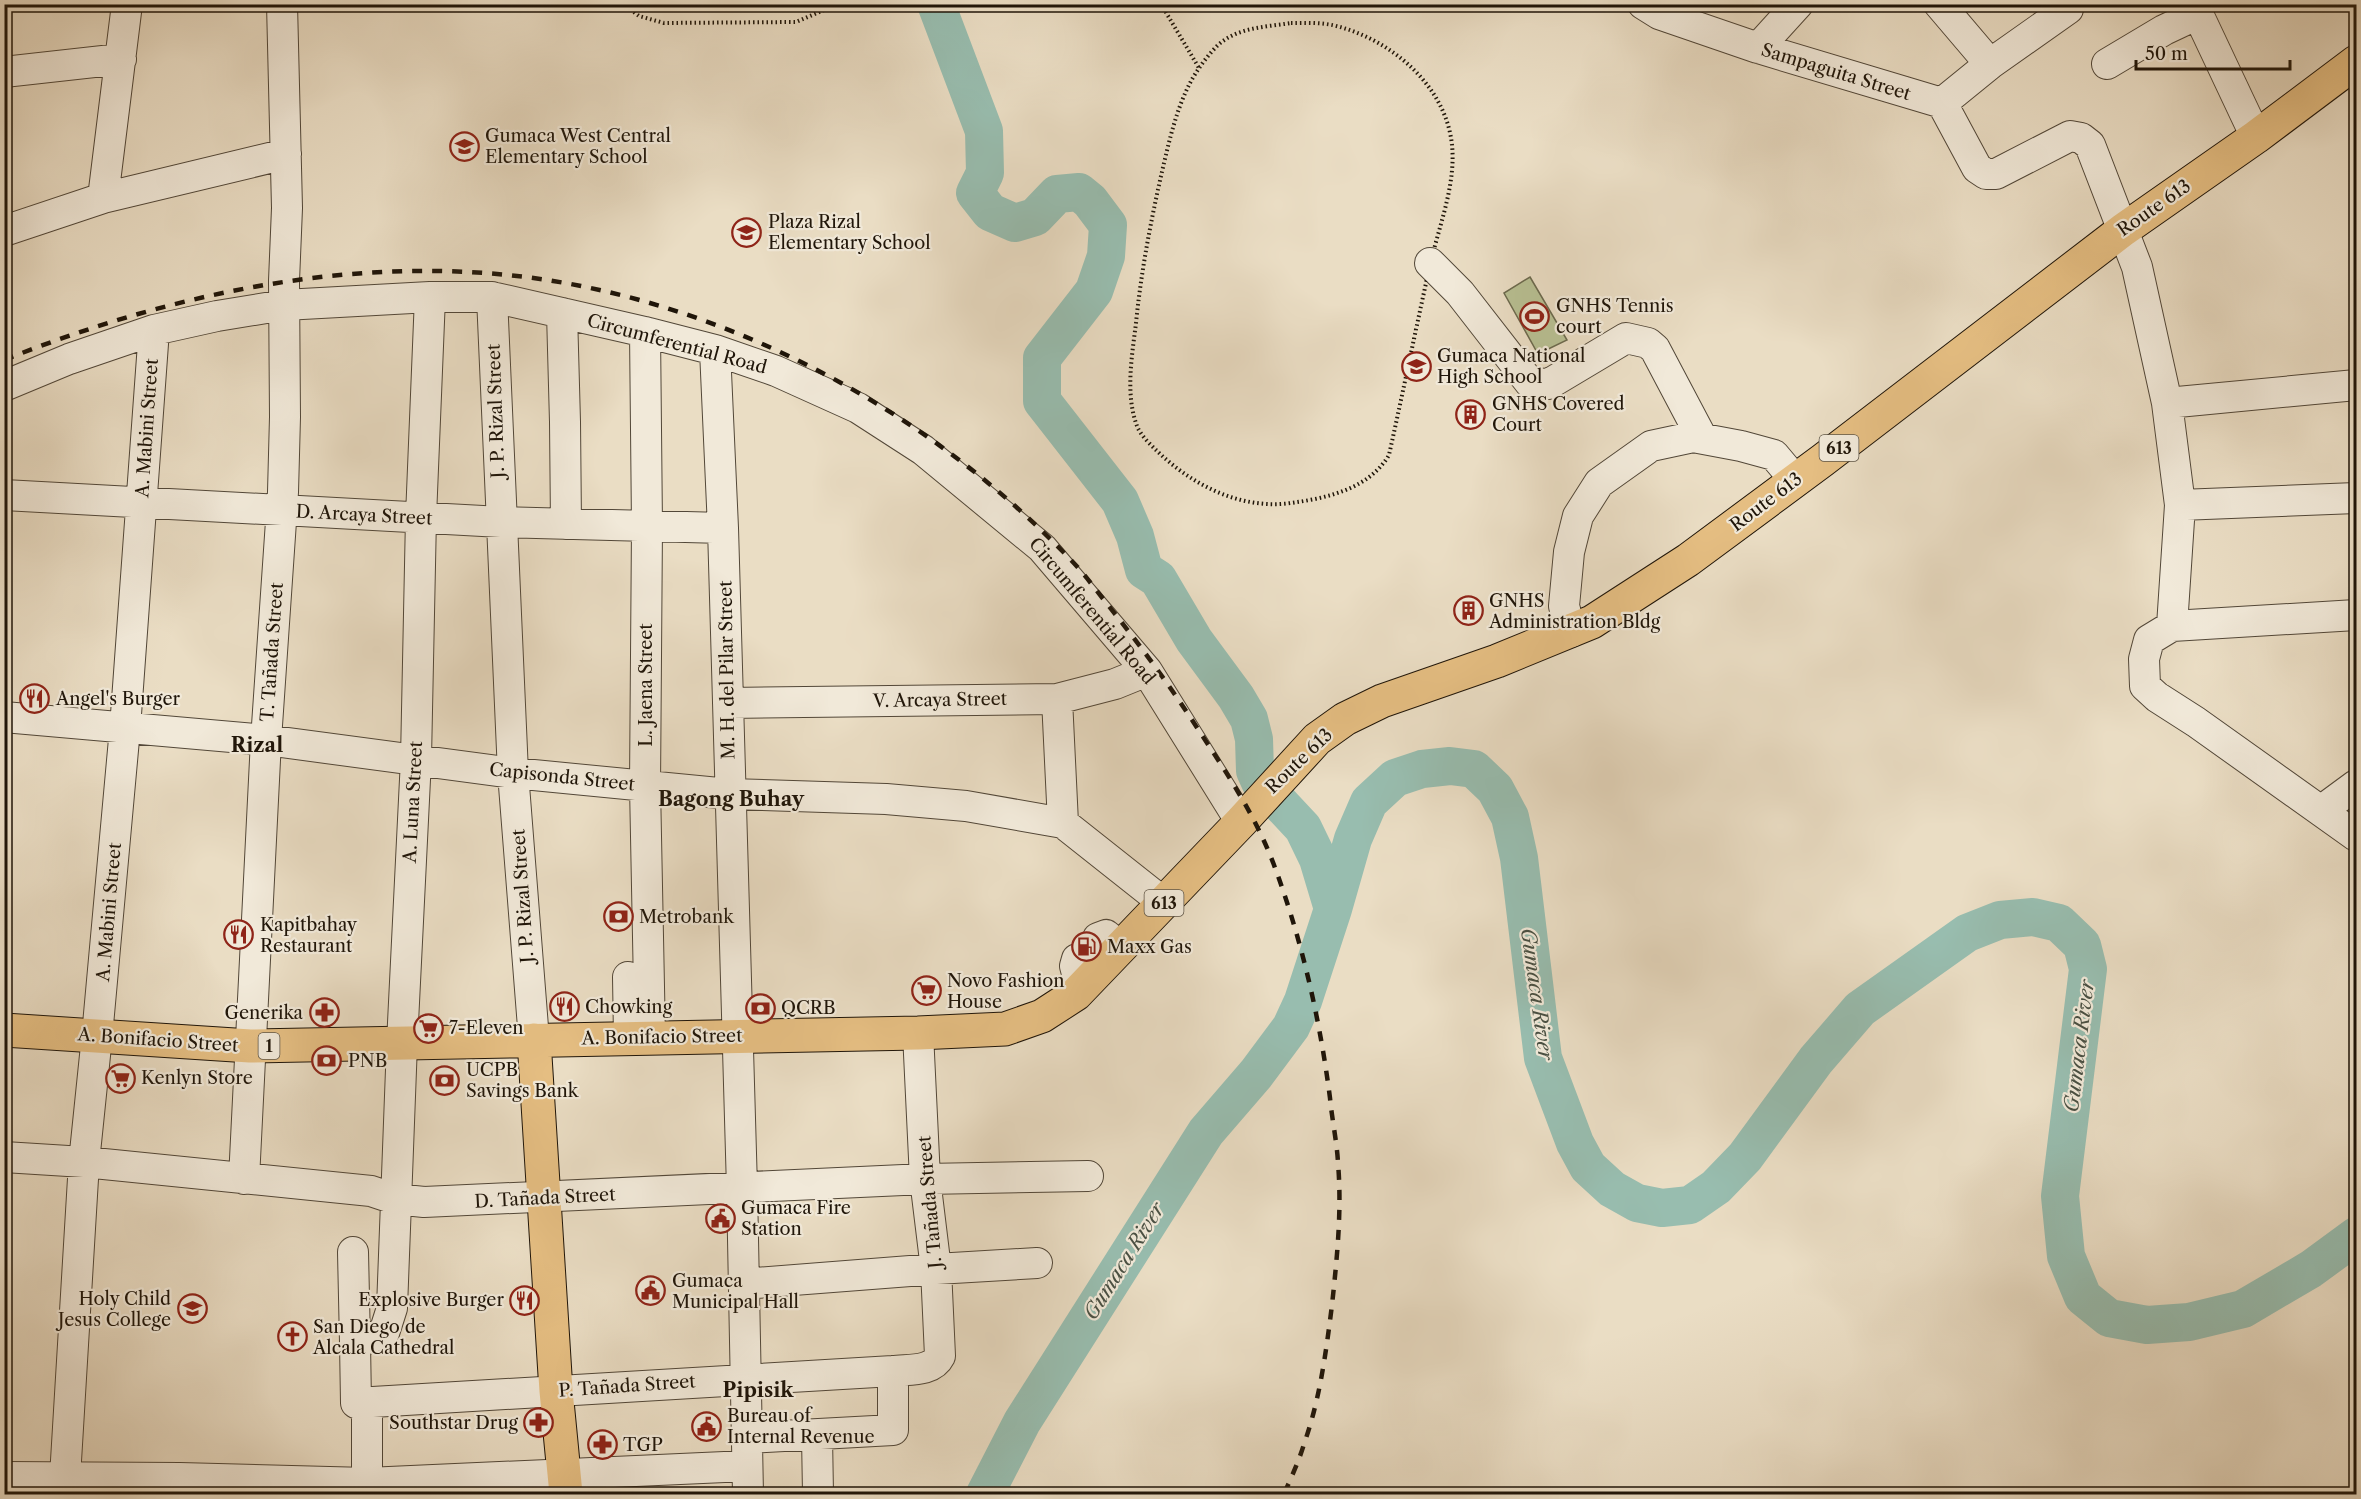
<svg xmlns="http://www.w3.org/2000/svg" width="2361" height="1499" font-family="'Libre Caslon Text',serif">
<rect width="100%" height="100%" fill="#eaddc4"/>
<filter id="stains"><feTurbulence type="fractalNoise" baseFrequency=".00333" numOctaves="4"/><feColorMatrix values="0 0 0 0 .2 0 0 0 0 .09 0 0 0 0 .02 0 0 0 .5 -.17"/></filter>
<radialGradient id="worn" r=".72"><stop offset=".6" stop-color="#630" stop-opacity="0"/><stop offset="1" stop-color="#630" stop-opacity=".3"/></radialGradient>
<path fill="#b8c093" stroke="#6c6a4e" stroke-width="1.5" d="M1530 277 1567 340 1538 354 1504 293Z"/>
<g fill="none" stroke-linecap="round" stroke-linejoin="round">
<path stroke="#98bdaf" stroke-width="38" d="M936 4 984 131 985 173 975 193 990 212 1015 223 1035 217 1057 194 1079 192 1090 201 1108 225 1106 256 1094 291 1042 358V401L1120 501 1135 536 1144 570 1158 579 1194 640 1236 697 1249 719 1254 739 1255 771 1260 782 1303 828 1318 859 1333 909
M985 1494 1022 1422 1206 1132 1256 1074 1291 1027 1303 1001 1333 909 1353 839 1369 802 1395 778 1422 769 1450 766 1474 769 1495 789 1510 817 1519 858 1543 1058 1575 1143 1588 1167 1612 1189 1637 1203 1662 1208 1690 1205 1716 1187 1745 1157 1816 1060 1860 1009 1967 933 2000 920 2033 917 2059 923 2082 945 2088 969 2060 1196 2066 1256 2083 1297 2109 1318 2147 1325 2189 1322 2243 1309 2311 1269 2356 1236"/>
<defs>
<path id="minor" d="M1643 4 1659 14 1758 48 1942 103 1977 168 1986 174H1996L2070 136 2081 138 2090 145 2137 267 2167 403 2180 505 2172 626
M1939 4 1990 64
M2199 4 2198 14 2256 137
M1758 48 1798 4
M2107 64 2164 30 2198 14
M4 72 121 59
M1942 103 1990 64 2068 9 2069 4
M103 198 127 4
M4 231 103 198 286 154
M1430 263 1460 293 1530 383 1549 384 1626 338 1648 343 1655 349 1702 438
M430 297 421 517 416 759 402 1043 392 1308 384 1333 355 1343 356 1403 893 1371C909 1369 932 1372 940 1356L936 1269 925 1179 918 1033
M492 297 513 773 534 1040
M562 313 565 422 566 524
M645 332 647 526 645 786 650 1037
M715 350 723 528 742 1188 748 1494
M4 386 69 359 154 330 217 316 284 305 430 297H492L645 332 715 350 776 371 858 408 923 450 1042 548 1147 671 1241 822
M2167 403 2356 385
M4 495 501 522 723 528
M2180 505 2356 498
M2356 615 2172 626 2149 640 2144 659 2145 686 2157 697 2196 722 2356 836
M1571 632 1564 606 1569 552 1578 516 1599 483 1651 446 1693 437 1741 446 1774 455 1795 480
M1057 699 1063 823
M728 703 1057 699 1115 684 1147 671
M4 717 266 740 513 773 729 794 886 799 966 806 1063 823 1164 903
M2322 810 2356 785
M1098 938 1106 935 1121 947
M1077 959 1075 966 1081 989
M628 977 629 1037
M4 1157 84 1162 371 1191 395 1199 424 1202 925 1179 1088 1176
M244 1179 266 740 283 492 285 417 284 281 287 208 282 4
M353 1252 355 1343
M743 1284 936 1269 1037 1263
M817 1436 818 1494
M746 1438 893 1430V1371
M4 1477 180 1478 367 1483 747 1466
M64 1494 84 1162 97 1036 125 728 154 330
M367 1494V1402"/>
<path id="major" d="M4 1030 250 1046 918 1033 1005 1029 1042 1016 1076 994 1241 822 1317 739 1345 719 1382 701 1497 661 1592 622 1688 560 1823 460 2123 230 2256 137 2356 62
M534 1040 556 1391 566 1494"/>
</defs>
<use href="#minor" stroke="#524738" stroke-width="32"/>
<use href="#major" stroke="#1f1509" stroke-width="35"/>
<path stroke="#1f1509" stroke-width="4" stroke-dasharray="1.5 3" stroke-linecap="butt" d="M623 4 639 16 664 23 796 22 824 10 828 4
M1161 4 1199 68
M1291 23C1307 23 1324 22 1340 27 1394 42 1446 87 1452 145 1456 185 1439 226 1430 265 1416 328 1403 392 1389 455 1369 489 1327 498 1291 503 1241 510 1192 485 1157 451 1150 444 1141 436 1137 426 1125 394 1132 356 1136 323 1141 273 1150 225 1161 176 1168 146 1175 113 1189 85 1196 71 1207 56 1218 45 1238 27 1266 27 1291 23Z"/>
<use href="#minor" stroke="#f1e9d9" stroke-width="30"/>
<use href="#major" stroke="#e5be82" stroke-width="33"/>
<path stroke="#1f1509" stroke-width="4.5" stroke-dasharray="10 10" stroke-linecap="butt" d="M4 360C185 288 387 247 581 286 764 323 940 423 1069 558 1082 571 1093 586 1104 600 1136 640 1166 680 1194 723 1224 769 1255 814 1274 865 1302 940 1320 1020 1330 1098 1332 1120 1337 1142 1338 1163 1342 1211 1337 1258 1332 1305 1326 1352 1320 1399 1304 1444 1299 1461 1291 1478 1284 1494"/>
</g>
<defs>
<symbol id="school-ring" viewBox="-11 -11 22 22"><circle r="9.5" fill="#f1e9d9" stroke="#8f2418" stroke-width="1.5"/><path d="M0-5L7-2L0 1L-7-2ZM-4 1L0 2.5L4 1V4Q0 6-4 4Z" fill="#8f2418"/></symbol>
<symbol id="stadium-ring" viewBox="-11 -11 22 22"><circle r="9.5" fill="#f1e9d9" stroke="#8f2418" stroke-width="1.5"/><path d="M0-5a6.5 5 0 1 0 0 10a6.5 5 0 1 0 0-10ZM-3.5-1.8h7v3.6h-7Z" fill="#8f2418"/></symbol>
<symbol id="building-ring" viewBox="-11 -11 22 22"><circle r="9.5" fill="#f1e9d9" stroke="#8f2418" stroke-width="1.5"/><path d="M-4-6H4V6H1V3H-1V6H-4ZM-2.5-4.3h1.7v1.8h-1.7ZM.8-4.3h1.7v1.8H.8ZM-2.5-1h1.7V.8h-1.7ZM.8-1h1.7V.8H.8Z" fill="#8f2418"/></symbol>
<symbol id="restaurant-ring" viewBox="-11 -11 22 22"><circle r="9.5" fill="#f1e9d9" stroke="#8f2418" stroke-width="1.5"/><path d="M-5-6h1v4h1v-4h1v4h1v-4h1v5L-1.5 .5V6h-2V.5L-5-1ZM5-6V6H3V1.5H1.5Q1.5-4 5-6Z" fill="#8f2418"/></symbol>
<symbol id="bank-ring" viewBox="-11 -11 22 22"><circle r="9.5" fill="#f1e9d9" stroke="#8f2418" stroke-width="1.5"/><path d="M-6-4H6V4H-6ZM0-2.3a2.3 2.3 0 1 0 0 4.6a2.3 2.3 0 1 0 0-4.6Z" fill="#8f2418"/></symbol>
<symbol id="fuel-ring" viewBox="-11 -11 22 22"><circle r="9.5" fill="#f1e9d9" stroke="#8f2418" stroke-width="1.5"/><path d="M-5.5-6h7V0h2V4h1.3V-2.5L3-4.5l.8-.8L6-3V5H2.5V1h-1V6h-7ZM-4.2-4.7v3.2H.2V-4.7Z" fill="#8f2418"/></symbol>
<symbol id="supermarket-ring" viewBox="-11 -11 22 22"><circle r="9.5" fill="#f1e9d9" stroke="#8f2418" stroke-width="1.5"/><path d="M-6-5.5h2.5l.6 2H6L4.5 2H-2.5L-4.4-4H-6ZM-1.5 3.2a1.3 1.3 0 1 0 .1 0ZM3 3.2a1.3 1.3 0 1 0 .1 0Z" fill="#8f2418"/></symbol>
<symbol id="pharmacy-ring" viewBox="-11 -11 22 22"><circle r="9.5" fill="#f1e9d9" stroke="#8f2418" stroke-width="1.5"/><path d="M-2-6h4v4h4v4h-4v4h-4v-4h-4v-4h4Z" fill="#8f2418"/></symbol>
<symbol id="civic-ring" viewBox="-11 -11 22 22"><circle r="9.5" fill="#f1e9d9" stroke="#8f2418" stroke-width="1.5"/><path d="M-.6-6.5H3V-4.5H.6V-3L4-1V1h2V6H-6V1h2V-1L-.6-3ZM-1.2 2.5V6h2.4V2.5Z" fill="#8f2418"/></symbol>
<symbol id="university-ring" viewBox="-11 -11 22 22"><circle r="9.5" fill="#f1e9d9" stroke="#8f2418" stroke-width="1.5"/><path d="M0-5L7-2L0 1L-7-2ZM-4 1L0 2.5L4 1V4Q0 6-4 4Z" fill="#8f2418"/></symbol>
<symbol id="church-ring" viewBox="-11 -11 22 22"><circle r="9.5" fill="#f1e9d9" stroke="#8f2418" stroke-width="1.5"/><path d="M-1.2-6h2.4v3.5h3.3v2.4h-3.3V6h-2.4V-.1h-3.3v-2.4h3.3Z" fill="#8f2418"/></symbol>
</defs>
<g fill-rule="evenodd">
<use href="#school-ring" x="448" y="130" width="33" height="33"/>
<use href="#school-ring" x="730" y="216" width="33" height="33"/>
<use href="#stadium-ring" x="1518" y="300" width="33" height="33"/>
<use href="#school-ring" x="1400" y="350" width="33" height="33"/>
<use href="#building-ring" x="1454" y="398" width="33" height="33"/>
<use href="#building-ring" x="1452" y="594" width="33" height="33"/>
<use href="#restaurant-ring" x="18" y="682" width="33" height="33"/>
<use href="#bank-ring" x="602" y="900" width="33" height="33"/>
<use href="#restaurant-ring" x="222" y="918" width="33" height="33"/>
<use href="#fuel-ring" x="1070" y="930" width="33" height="33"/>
<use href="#supermarket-ring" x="910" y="974" width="33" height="33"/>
<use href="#restaurant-ring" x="548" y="990" width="33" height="33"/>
<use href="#bank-ring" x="744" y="992" width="33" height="33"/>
<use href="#pharmacy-ring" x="308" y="996" width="33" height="33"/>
<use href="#supermarket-ring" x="412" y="1012" width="33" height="33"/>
<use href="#bank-ring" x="310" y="1044" width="33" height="33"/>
<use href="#supermarket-ring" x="104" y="1062" width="33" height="33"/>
<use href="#bank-ring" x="428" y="1064" width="33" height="33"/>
<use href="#civic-ring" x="704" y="1202" width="33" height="33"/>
<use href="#civic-ring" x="634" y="1274" width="33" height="33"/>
<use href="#restaurant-ring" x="508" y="1284" width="33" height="33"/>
<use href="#university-ring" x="176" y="1292" width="33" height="33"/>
<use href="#church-ring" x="276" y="1320" width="33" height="33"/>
<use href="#pharmacy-ring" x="522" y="1406" width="33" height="33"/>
<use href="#civic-ring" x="690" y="1410" width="33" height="33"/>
<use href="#pharmacy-ring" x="586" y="1428" width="33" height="33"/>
</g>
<g text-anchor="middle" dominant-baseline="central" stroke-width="4.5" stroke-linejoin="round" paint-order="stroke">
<g fill="#f1e9d9" stroke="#5e5547" stroke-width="1.5">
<rect x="1819.5" y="435" width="39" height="26" rx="4.5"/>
<rect x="1144.5" y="890" width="39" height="26" rx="4.5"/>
<rect x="258.5" y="1033" width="21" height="26" rx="4.5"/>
</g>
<g font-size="16" font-weight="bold" fill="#1f1509">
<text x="1839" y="448">613</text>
<text x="1164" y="903">613</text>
<text x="269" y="1046">1</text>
</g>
<g font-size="18" fill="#1f1509" stroke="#f1e9d9">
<text transform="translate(1836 72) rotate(17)">Sampaguita Street</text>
<text transform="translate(2154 208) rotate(-35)">Route 613</text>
<text transform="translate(677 344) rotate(15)">Circumferential Road</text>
<text transform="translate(496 411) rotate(-92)">J. P. Rizal Street</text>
<text transform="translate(147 428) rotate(-86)">A. Mabini Street</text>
<text transform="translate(1766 502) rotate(-37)">Route 613</text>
<text transform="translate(364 515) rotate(3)">D. Arcaya Street</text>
<text transform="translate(1092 611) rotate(50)">Circumferential Road</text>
<text transform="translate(272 652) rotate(-86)">T. Tañada Street</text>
<text transform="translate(727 670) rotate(-91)">M. H. del Pilar Street</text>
<text transform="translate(646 685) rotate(-90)">L. Jaena Street</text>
<text transform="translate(940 700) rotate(-1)">V. Arcaya Street</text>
<text transform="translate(1299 761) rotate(-44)">Route 613</text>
<text transform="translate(562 777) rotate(6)">Capisonda Street</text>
<text transform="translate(413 802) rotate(-87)">A. Luna Street</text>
<text transform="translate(523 896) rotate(-94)">J. P. Rizal Street</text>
<text transform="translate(109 912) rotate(-85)">A. Mabini Street</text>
<text transform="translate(662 1037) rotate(-1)">A. Bonifacio Street</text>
<text transform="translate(158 1040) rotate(4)">A. Bonifacio Street</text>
<text transform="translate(545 1198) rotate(-3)">D. Tañada Street</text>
<text transform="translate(930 1202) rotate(-95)">J. Tañada Street</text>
<text transform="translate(627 1386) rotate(-4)">P. Tañada Street</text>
</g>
<g font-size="18" fill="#1f1509" stroke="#f1e9d9" text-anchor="start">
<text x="485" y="136">Gumaca West Central<tspan x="485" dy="21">Elementary School</tspan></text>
<text x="768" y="222">Plaza Rizal<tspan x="768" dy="21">Elementary School</tspan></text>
<text x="1556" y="306">GNHS Tennis<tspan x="1556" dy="21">court</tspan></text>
<text x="1437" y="356">Gumaca National<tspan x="1437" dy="21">High School</tspan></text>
<text x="1492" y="404">GNHS Covered<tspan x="1492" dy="21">Court</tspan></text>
<text x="1489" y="601">GNHS<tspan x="1489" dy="21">Administration Bldg</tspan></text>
<text x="56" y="699">Angel's Burger</text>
<text x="639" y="917">Metrobank</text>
<text x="260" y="925">Kapitbahay<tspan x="260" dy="21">Restaurant</tspan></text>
<text x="1107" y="947">Maxx Gas</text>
<text x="947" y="981">Novo Fashion<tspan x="947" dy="21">House</tspan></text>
<text x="585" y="1007">Chowking</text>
<text x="781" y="1008">QCRB</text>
<text x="303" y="1013" text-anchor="end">Generika</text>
<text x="449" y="1028">7-Eleven</text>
<text x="348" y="1061">PNB</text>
<text x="466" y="1070">UCPB<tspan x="466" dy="21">Savings Bank</tspan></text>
<text x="141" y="1078">Kenlyn Store</text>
<text x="741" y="1208">Gumaca Fire<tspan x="741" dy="21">Station</tspan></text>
<text x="672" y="1281">Gumaca<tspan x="672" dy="21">Municipal Hall</tspan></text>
<text x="171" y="1299" text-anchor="end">Holy Child<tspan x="171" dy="21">Jesus College</tspan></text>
<text x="504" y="1300" text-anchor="end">Explosive Burger</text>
<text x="313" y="1327">San Diego de<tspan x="313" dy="21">Alcala Cathedral</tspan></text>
<text x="727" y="1416">Bureau of<tspan x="727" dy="21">Internal Revenue</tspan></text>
<text x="518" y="1423" text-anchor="end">Southstar Drug</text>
<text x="623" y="1445">TGP</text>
</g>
<g font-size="20" font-weight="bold" fill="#1f1509" stroke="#f1e9d9">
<text x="257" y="745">Rizal</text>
<text x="731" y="799">Bagong Buhay</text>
<text x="758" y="1390">Pipisik</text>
</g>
<g font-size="20" font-style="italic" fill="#495043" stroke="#f1e9d9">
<text transform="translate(1537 994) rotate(82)">Gumaca River</text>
<text transform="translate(2079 1046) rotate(-83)">Gumaca River</text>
<text transform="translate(1124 1261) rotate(-58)">Gumaca River</text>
</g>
</g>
<rect width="2361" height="1499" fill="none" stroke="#eaddc4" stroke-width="24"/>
<rect x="6" y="6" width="2349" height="1487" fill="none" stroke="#1f1509" stroke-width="3"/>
<rect x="12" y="12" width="2337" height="1475" fill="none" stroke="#1f1509" stroke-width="1.5"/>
<path d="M2136 60v9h154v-9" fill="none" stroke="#1f1509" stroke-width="3"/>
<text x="2145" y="60" font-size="18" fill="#1f1509" stroke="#f1e9d9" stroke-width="4.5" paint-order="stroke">50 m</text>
<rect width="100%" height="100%" filter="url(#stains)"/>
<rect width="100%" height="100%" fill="url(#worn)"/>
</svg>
